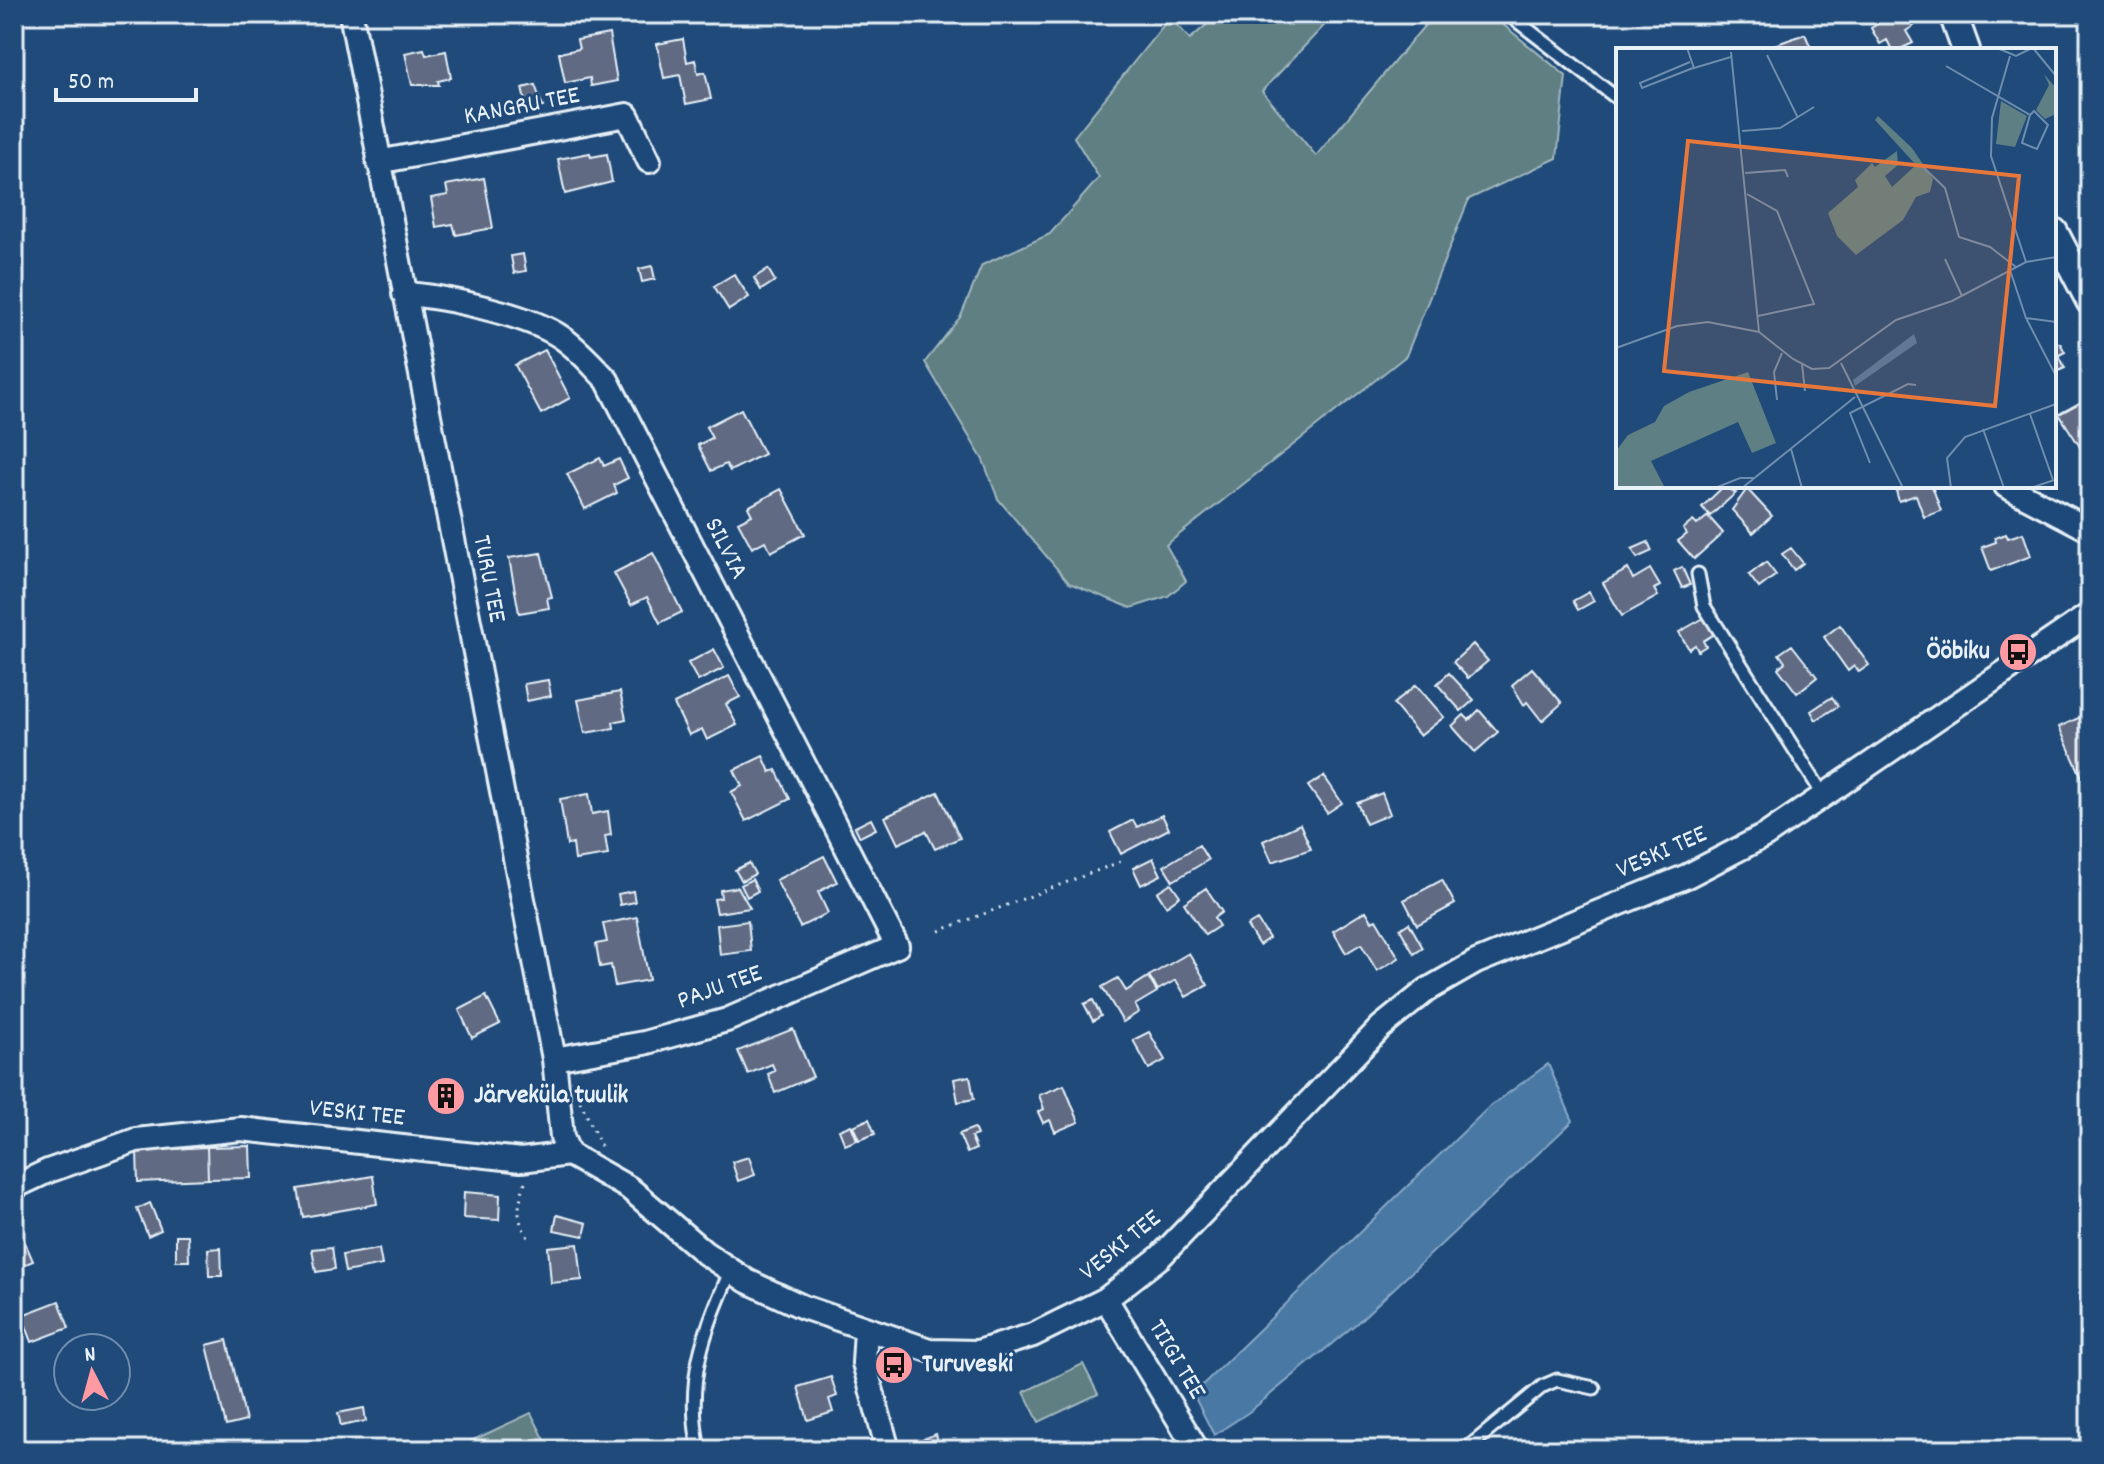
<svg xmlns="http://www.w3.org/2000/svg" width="2104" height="1464" font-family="Dekko,sans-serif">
<rect width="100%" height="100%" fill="#1f4a7a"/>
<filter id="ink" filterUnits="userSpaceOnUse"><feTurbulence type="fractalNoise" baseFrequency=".0125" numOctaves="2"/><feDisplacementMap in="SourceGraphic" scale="16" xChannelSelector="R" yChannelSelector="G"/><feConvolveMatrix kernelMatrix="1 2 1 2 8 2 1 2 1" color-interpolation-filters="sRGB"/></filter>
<g filter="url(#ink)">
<path fill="#5e7f83" stroke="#a3b8be" stroke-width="2" d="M1219 14H1335L1262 91 1316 156 1434 14H1490L1566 76 1557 158 1469 199 1406 356 1166 545 1186 581 1168 596 1131 608 1069 583 998 499 983 460 925 362 961 316 982 265 1050 234 1099 178 1074 137 1170 17 1190 39Z
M1083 1364 1098 1394 1039 1422 1024 1392Z
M531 1413 550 1450H452Z"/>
<path fill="#4878a4" stroke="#88a8c6" stroke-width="2" d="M1548 1064 1573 1121 1357 1323 1249 1412 1214 1435 1193 1394 1488 1108Z"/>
<path fill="#616a83" stroke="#e8f1f8" stroke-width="2" d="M1874 14H1908L1914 26 1906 31 1913 43 1898 50H1892L1887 40 1880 44 1871 28 1879 23Z
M609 34 617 81 591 86 590 78 565 83 559 53 579 49 577 40Z
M1805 34 1812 50H1764L1763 49Z
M683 39 687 62 695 60 698 74 705 72 711 99 686 104 680 75 664 78 657 44Z
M424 49 426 55 446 51 451 78 438 81 439 85H412L405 53Z
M535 85 543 107 527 110 522 88Z
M590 153 591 157 607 154 612 182 565 194 558 159Z
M484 178 493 228 456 235 453 224 436 227 431 198 448 195 446 185Z
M523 254 526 271 514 273 511 256Z
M652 266 655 279 642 282 639 269Z
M768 269 775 281 761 290 754 278Z
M734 274 749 297 729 310 714 286Z
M2054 343H2060L2065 352 2059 355 2065 368 2054 373Z
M545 350 570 398 541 414 515 365Z
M2083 401 2090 411V450L2084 453 2059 414Z
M741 409 764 454 730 471 726 464 711 471 698 445 712 438 706 427Z
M600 458 604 466 619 459 628 478 614 485 617 493 585 509 567 474Z
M1724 486 1736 493 1710 516 1702 507Z
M1909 486H1932L1941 511 1924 517 1916 495 1899 501 1896 491Z
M781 489 805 534 771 552 765 541 752 548 738 522 752 515 748 507Z
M1747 489 1772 516 1753 533 1732 510Z
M1708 516 1723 533 1694 559 1678 541 1687 534 1683 529 1693 521 1697 525Z
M2023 533 2031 556 1991 571 1982 547 1996 542 1995 538 2006 534 2008 538Z
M1648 542 1652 551 1637 558 1632 549Z
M1791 548 1803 563 1794 570 1782 554Z
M541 553 552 597 547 598 549 608 519 613 509 558Z
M653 553 682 612 660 623 647 597 631 605 614 573Z
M1766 562 1776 575 1759 588 1749 575Z
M1682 567 1690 585 1682 588 1674 571Z
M1628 569 1633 579 1650 569 1660 586 1654 589 1658 596 1622 616 1603 583Z
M1589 592 1594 601 1578 610 1573 601Z
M1704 618 1714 634 1703 641 1706 646 1698 651 1695 645 1689 649 1679 632Z
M1840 625 1869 665 1859 672 1854 666 1848 671 1824 637Z
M1473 644 1488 661 1468 678 1453 662Z
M1792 645 1817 677 1797 693 1778 668 1785 662 1779 654Z
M714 649 724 668 698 681 688 663Z
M1532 668 1562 703 1542 721 1527 702 1524 705 1512 685Z
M1449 673 1474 700 1461 711 1437 684Z
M729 676 740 697 726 704 737 725 707 740 702 729 689 735 674 704Z
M548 680 551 696 527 701 524 684Z
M1416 685 1444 717 1420 736 1393 704Z
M620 692 626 719 613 722 614 728 585 733 578 700Z
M1832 697 1838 706 1816 720 1811 711Z
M1479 710 1498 732 1475 752 1452 726 1464 715 1469 720Z
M2087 714 2090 720V795L2059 727Z
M763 756 770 772 776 770 790 799 746 821 731 792 742 786 734 770Z
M1324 776 1342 803 1327 813 1308 786Z
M938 792 960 838 935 849 926 831 898 844 885 817Z
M1382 793 1390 814 1366 824 1357 803Z
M589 794 592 814 608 811 611 835 605 836 608 855 575 860 573 844 567 845 560 799Z
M1162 815 1169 829 1121 854 1110 832 1133 820 1137 827Z
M871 819 876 829 860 837 855 827Z
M1300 824 1311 849 1272 862 1263 841Z
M1199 845 1208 860 1173 881 1164 866Z
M824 856 837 882 818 892 828 913 800 927 776 880Z
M1153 858 1161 875 1141 885 1133 868Z
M749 863 755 874 742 881 735 870Z
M752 879 758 891 747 897 741 885Z
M1442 880 1455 904 1417 925 1404 900Z
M1171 883 1180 896 1166 906 1157 892Z
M738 887 750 908 717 913 714 899 721 898 720 890Z
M1206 888 1222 912 1214 918 1219 926 1205 935 1184 903Z
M633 891 635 902 620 905 618 894Z
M1366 911 1372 921 1376 919 1399 958 1377 971 1361 944 1346 953 1333 931Z
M637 917 649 980 615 986 611 965 600 967 596 944 607 942 603 924Z
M1257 920 1269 938 1259 945 1247 926Z
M748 921 751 951 720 955 717 925Z
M1409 923 1423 948 1414 954 1400 929Z
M1189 953 1208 985 1186 997 1176 980 1158 990 1149 976Z
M1148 977 1157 992 1135 1005 1139 1012 1123 1022 1102 987 1118 978 1126 991Z
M486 996 500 1024 472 1038 459 1010Z
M1093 1000 1101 1016 1093 1021 1084 1004Z
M793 1029 813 1077 775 1093 768 1074 775 1071 772 1064 748 1074 738 1051Z
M1149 1032 1165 1060 1149 1069 1133 1040Z
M970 1076 974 1099 958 1102 954 1079Z
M1064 1085 1079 1122 1055 1132 1050 1120 1043 1123 1038 1112 1044 1109 1039 1095Z
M434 1097a12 12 0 1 1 24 0a12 12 0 1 1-24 0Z
M869 1119 875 1134 859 1140 853 1126Z
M851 1125 857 1140 845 1145 839 1130Z
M974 1128 977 1135 971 1137 976 1149 967 1153 959 1134Z
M250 1146 251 1178 208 1179 207 1147Z
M207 1147 208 1179 138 1182 137 1151Z
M749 1157 755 1175 738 1181 732 1162Z
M373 1176 377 1204 303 1217 298 1189Z
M464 1192 500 1195 499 1220 463 1218Z
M150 1203 161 1230 148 1236 137 1209Z
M557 1215 587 1223 584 1236 554 1230Z
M17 1224 33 1261 14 1269V1225Z
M176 1235H188L189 1261H176Z
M578 1244 582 1280 551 1283 548 1247Z
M332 1247 335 1269 316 1272 312 1249Z
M221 1248 222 1276H209L208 1249Z
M379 1249 382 1265 345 1272 342 1255Z
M59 1301 69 1328 32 1342 22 1315Z
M227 1340 246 1421 226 1426 207 1345Z
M831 1377 837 1396 829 1399 833 1412 808 1420 798 1387Z
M364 1408 366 1421 341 1426 338 1413Z
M936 1434 939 1446 950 1443 952 1450H919L916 1441Z"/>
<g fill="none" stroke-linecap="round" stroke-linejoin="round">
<defs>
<path id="service" d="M1508 14 1618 99
M1698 574 1704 606 1824 796
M699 1450C685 1380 703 1334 731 1270
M1465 1450 1543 1386 1557 1380 1594 1388"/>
<path id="minor" d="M351 14 554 1059 562 1137 569 1154
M378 162 627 115 649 161
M404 294C443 296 529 315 561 337 579 349 592 365 607 380L897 946 727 1020 644 1043 554 1059
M2006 486 2090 530
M14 1187 48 1171 136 1140 241 1129 521 1160 569 1154 629 1188 705 1253 747 1281 803 1307 932 1351 978 1352 1033 1335 1106 1299 1160 1257 1381 1027 1427 990 1476 962 1687 876 1766 835 2090 614
M1106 1299 1197 1450
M866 1330 864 1363 888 1450"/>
<path id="tertiary" d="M1953 14 1966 50
M2054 232 2090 301"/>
</defs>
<use href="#service" stroke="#e8f1f8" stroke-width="17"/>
<use href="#minor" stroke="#e8f1f8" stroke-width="28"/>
<use href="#tertiary" stroke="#e8f1f8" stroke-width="32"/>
<path stroke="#e8f1f8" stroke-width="3" stroke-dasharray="2 6" stroke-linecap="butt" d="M2081 322 2090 340
M939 931 1125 860
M580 1101 602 1148
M525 1182C517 1209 515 1218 531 1242"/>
<use href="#service" stroke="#1f4a7a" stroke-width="11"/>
<use href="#minor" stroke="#1f4a7a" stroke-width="22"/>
<use href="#tertiary" stroke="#1f4a7a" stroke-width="26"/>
</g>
</g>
<defs>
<symbol id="bus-disc" viewBox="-11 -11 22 22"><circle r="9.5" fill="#ff9aa2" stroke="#1f4a7a"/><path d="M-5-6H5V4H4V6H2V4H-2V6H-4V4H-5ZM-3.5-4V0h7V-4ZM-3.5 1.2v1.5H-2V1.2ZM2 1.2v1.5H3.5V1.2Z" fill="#111"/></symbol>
<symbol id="building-disc" viewBox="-11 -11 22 22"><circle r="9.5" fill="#ff9aa2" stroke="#1f4a7a"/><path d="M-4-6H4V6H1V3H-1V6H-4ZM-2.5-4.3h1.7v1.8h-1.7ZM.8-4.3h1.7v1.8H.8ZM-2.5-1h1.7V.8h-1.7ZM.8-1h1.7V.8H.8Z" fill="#111"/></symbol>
</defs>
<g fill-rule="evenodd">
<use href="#bus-disc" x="1996" y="630" width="44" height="44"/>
<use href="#building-disc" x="424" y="1074" width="44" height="44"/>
<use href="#bus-disc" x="872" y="1343" width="44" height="44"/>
</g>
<g text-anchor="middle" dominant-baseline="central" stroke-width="6" stroke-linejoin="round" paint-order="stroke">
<g font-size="26" fill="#e8f1f8" stroke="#1f4a7a">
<text transform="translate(522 107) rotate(-11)">KANGRU TEE</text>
<text transform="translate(725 549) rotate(63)">SILVIA</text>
<text transform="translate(488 579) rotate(79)">TURU TEE</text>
<text transform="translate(1662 853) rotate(-24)">VESKI TEE</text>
<text transform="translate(720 988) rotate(-20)">PAJU TEE</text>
<text transform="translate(357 1114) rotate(6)">VESKI TEE</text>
<text transform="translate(1121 1246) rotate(-39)">VESKI TEE</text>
<text transform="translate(1176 1360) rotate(59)">TIIGI TEE</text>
</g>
<g font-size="26" font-weight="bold" fill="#e8f1f8" stroke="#1f4a7a" text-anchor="start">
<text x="1990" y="652" text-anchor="end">Ööbiku</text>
<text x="474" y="1096">Järveküla tuulik</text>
<text x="922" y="1365">Turuveski</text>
</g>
</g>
<g transform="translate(1616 48)">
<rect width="440" height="440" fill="#1f4a7a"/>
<path d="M428 26 440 40V66L429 71 420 62 433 37ZM385 53 411 68 399 99 380 96ZM262 68 296 100 317 131 314 144 300 149 287 172 240 207 221 188 212 165 242 139 239 132 256 115 259 119 281 103 282 117 269 128 276 139 300 117 259 72ZM132 324 160 395 136 405 122 374 35 413 49 440H0V403L12 387 39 374 48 358 73 344Z" fill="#5e7f83"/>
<path d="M298 286 301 295 239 338 237 332Z" fill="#4878a4"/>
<path fill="none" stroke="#6f8dac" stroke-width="2" d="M71 0 78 20 115 9M381 0 400 8 416 0M417 0 440 28M115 4 143 284M151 7 182 70M394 8 376 70 375 108 410 214M74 14 24 35 26 40 77 20M330 18 414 67 406 95 421 101 432 77 418 63 414 67M126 83 164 80 198 59M305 117 329 140 343 189 374 199 400 219M129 125 169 122 172 129M131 146 161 163 198 256 142 268M329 211 346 248M394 222 410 270 440 274M410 270 440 328M0 300 61 278 92 274 143 284 177 311 196 321 213 320 280 272 336 253 410 214 440 209M225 315 287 440M186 316 189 343M161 352 158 324 166 305M414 366 437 432M367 381 388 440M175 401 186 440M254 415 234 365 292 336 300 337M99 440 124 430H138M126 440 239 349M335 440 331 410 349 389 440 356M415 440 438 432"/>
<path fill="#e8773b" fill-opacity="0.15" stroke="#e8773b" stroke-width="4" d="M72 93 403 128 379 358 48 323Z"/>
<rect width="440" height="440" fill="none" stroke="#e8f1f8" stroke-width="4"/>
</g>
<rect width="2104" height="1464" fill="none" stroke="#1f4a7a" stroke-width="48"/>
<rect x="24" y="24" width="2056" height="1416" fill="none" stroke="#e8f1f8" stroke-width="3" filter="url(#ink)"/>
<g transform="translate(92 1372) rotate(354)"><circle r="38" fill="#1f4a7a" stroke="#6f8dac" stroke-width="2"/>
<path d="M0-6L14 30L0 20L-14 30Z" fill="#ff9aa2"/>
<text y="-12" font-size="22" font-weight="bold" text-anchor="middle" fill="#e8f1f8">N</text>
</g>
<path d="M56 88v12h140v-12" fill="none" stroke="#e8f1f8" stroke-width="4"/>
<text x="68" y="88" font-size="24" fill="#e8f1f8" stroke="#1f4a7a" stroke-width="6" paint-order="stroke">50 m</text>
</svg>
